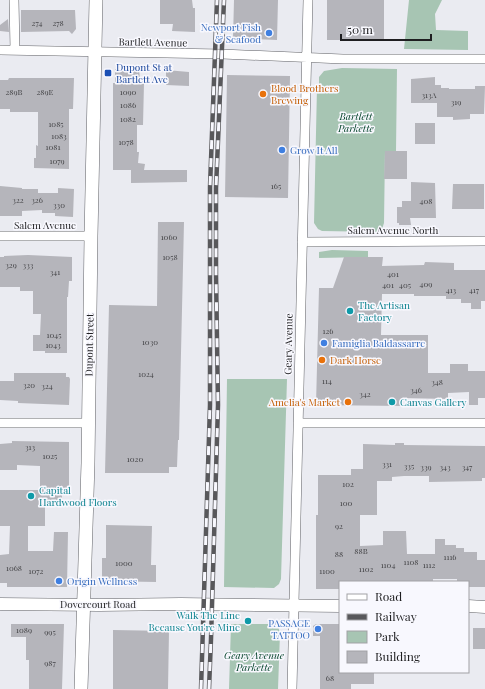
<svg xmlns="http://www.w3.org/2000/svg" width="485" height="689" viewBox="0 0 485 689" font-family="'Playfair Display',serif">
<rect width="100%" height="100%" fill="#eaebf1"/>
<!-- green -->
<path fill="#a7c5b3" d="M409 0H442L435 14 436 30 468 31V50L404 49Z
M342 68 397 69 396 151H385L384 223 381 232 322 231 318 229 314 223 317 87H319V77L324 71Z
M332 250 368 251V257L319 258V252Z
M227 379H287L281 579 279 584 274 588 224 587Z
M231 624H276L278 626 280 633 278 689H229Z"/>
<!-- building -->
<path fill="#b5b5bb" d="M160 0H192L193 8H195V32L172 31 173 24H160Z
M234 0H278L277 40 233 38Z
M327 0H384V40H327Z
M21 10H75L76 29 72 34 69 31 21 32Z
M8 19 9 32 0 31V25Z
M115 69H139L140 79H143V83H144L143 125H137V152H139L138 163 145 164 144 170H187V182L131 183V170H113V83H115Z
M166 70 189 72V86L166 85Z
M227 75 290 76 288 198 225 197Z
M435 77V85H441V88H449V89H475V86H485L484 114H470V119L453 120V117H437V103H411V79Z
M9 78H74L73 109H69V169L34 168V158H36V145L38 146V112H10V109H0V80H8Z
M415 123H435V144H415Z
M385 151H407V179H384Z
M411 182 435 183 436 218H410L411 225H399V223H397V207H402V201H411Z
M453 184H484V209H452Z
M0 186 22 188V189H38V193H58V188L74 189 73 217 55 216V213H42V210L22 211V216H0Z
M158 222H184L179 440H178L177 467H169V473H105L109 305 157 306Z
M28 255 72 257V281H69L68 297H67V353H45V351H33V335H40L41 314H33V291H20V287H0V257H4V256Z
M344 257H383L382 266 424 265 425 262 454 263V270H485V301H481V309H471V303H461V299H446V296H414V294H382L381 335H428V373H450V364H468V371H485V398H478V405H469V392L448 393V399L403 398V406L316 405 319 288H333Z
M14 373H66V377H69L70 379 69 405 18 403V401L0 400V381H14Z
M12 441 69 442V490H62V503H45V526H28V551H53L54 532H68L67 587H7V583H0V555L9 554 10 526H0V490H40V466L17 465V470H0V444L12 443Z
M395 443H404V445L485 446V478H482V481L429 482V476H404L392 477V481H377V515H360V546L383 545V531H406L407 554H435V539H445V545H456V548H464V552H477V560H485V587H468V582H457V579H433V582H340V589H316V515H318V475H351V469H363V444L395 445Z
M106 525 152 526 151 565H156V582L102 581V558H106Z
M11 624H64L62 689H29V660H26V637H11Z
M316 624H340V672H374V684H351V689H320V636H313V626Z
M473 628H485V649H473Z
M113 630 169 631 168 689H113Z"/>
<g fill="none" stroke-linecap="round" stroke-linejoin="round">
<!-- minor casing -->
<g stroke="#616267" stroke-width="10">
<path id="minor" d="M14 0 15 50
M0 50 222 54 343 59H485
M0 236H91
M302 242 485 241
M0 423H88
M298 423H485
M292 689 308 0"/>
</g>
<!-- tertiary casing -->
<g stroke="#616267" stroke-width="13">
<path id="tertiary" d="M0 604 99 605 181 604 340 606
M468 606 485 607"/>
</g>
<!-- secondary casing -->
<g stroke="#616267" stroke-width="14">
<path id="secondary" d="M81 689 88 463 91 236 96 0"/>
</g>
<!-- minor -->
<use href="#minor" stroke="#fff" stroke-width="9"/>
<!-- tertiary -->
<use href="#tertiary" stroke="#fff" stroke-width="12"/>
<!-- secondary -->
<use href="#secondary" stroke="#fff" stroke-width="13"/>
<!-- rail casing -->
<g stroke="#58585b" stroke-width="4.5">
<path id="rail" d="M201 689 210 405V187L217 0
M209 689 211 639 218 405 216 274V188L224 0"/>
</g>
<!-- rail -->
<use href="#rail" stroke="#f8f8fe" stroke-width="3" stroke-dasharray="9" stroke-linecap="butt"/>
</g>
<!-- markers -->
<g fill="#3f7fe0" stroke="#f8f8fe" stroke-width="1.5">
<circle cx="269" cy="33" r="4"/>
<circle cx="282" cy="150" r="4"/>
<circle cx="324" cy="343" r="4"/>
<circle cx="59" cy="581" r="4"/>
<circle cx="318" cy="629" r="4"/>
</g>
<rect fill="#1a4fb4" stroke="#f8f8fe" stroke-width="1.5" x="104" y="69" width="8" height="8" rx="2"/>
<g fill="#e8710a" stroke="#f8f8fe" stroke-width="1.5">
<circle cx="263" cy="94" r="4"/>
<circle cx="322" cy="360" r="4"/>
<circle cx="348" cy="402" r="4"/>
</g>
<g fill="#0f9aa8" stroke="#f8f8fe" stroke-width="1.5">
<circle cx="350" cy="311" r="4"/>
<circle cx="392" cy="402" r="4"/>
<circle cx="31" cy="496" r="4"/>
<circle cx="248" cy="621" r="4"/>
</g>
<g text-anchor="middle" stroke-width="3" stroke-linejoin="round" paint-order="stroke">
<!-- number labels -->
<g font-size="8" fill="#444447">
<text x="37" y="26">274</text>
<text x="58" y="26">278</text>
<text x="14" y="95">289B</text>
<text x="45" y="95">289E</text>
<text x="128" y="95">1090</text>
<text x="429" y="98">313A</text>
<text x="456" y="105">319</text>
<text x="128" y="108">1086</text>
<text x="128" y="122">1082</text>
<text x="56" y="127">1085</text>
<text x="59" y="139">1083</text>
<text x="126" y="145">1078</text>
<text x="53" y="150">1081</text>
<text x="57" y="164">1079</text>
<text x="276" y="189">165</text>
<text x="18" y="203">322</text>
<text x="37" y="203">326</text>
<text x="426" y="204">408</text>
<text x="59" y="208">330</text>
<text x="169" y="240">1060</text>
<text x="170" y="260">1058</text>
<text x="11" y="268">329</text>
<text x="28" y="268">333</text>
<text x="55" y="275">341</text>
<text x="393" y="277">401</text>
<text x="426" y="287">409</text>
<text x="388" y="288">401</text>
<text x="405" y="288">405</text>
<text x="451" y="293">413</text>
<text x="474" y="293">417</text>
<text x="328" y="334">126</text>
<text x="54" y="338">1045</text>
<text x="150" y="345">1030</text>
<text x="53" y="348">1043</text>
<text x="146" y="377">1024</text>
<text x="327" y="384">114</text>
<text x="437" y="385">348</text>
<text x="29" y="388">320</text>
<text x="47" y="389">324</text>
<text x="416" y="393">346</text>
<text x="365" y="397">342</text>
<text x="30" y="450">313</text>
<text x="50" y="459">1025</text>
<text x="135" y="462">1020</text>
<text x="387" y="467">331</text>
<text x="409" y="469">335</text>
<text x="426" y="470">339</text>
<text x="445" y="470">343</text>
<text x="467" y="470">347</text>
<text x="348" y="487">102</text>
<text x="346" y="506">100</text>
<text x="339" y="529">92</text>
<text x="361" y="554">88B</text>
<text x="339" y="557">88</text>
<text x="450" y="560">1116</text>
<text x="411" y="565">1108</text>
<text x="124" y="566">1000</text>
<text x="388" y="568">1104</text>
<text x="429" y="568">1112</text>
<text x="14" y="571">1068</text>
<text x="366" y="572">1102</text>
<text x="36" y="574">1072</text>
<text x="327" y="574">1100</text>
<text x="24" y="633">1089</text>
<text x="50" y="635">995</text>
<text x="50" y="666">987</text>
<text x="330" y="681">68</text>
</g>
<!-- shop labels -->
<g font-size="10" fill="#366cbe" stroke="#f8f8fe" text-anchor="start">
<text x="261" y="31" text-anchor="end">Newport Fish<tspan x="261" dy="12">&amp; Seafood</tspan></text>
<text x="290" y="154">Grow It All</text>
<text x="332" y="347">Famiglia Baldassarre</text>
<text x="67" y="585">Origin Wellness</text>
<text x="310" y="627" text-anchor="end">PASSAGE<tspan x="310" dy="12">TATTOO</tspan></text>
</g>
<!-- street labels -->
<g font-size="10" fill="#1e1e20" stroke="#f8f8fe">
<text transform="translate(153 42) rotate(1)" y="4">Bartlett Avenue</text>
<text x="45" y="229">Salem Avenue</text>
<text x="393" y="234">Salem Avenue North</text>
<text transform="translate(288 344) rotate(-89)" y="4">Geary Avenue</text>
<text transform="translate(89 345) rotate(-89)" y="4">Dupont Street</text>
<text x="98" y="608">Dovercourt Road</text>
</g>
<!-- transit labels -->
<g font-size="10" fill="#164399" stroke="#f8f8fe" text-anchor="start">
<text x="116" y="71">Dupont St at<tspan x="116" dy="12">Bartlett Ave</tspan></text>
</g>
<!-- food labels -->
<g font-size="10" fill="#c56008" stroke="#f8f8fe" text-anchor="start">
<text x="271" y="92">Blood Brothers<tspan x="271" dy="12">Brewing</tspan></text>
<text x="330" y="364">Dark Horse</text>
<text x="340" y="406" text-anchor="end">Amelia's Market</text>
</g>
<!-- park labels -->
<g font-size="10" font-style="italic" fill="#04442a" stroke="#f8f8fe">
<text x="356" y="120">Bartlett<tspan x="356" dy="12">Parkette</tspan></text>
<text x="254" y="659">Geary Avenue<tspan x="254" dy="12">Parkette</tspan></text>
</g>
<!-- culture labels -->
<g font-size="10" fill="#0d838f" stroke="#f8f8fe" text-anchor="start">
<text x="358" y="309">The Artisan<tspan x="358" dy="12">Factory</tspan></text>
<text x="400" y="406">Canvas Gallery</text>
<text x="39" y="494">Capital<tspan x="39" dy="12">Hardwood Floors</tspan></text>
<text x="240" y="619" text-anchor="end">Walk The Line<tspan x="240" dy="12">Because You're Mine</tspan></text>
</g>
</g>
<!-- legend -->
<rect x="339" y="581" width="130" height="92" fill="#f8f8fe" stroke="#a1a1a5"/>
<rect x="347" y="594" width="20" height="6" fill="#ffffff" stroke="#a1a1a5"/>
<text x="375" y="601" font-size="12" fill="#1e1e20">Road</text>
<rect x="347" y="614" width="20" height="6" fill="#58585b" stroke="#a1a1a5"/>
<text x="375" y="621" font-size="12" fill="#1e1e20">Railway</text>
<rect x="347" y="631" width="20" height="12" fill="#a7c5b3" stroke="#a1a1a5"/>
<text x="375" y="641" font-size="12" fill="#1e1e20">Park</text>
<rect x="347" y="651" width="20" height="12" fill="#b5b5bb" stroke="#a1a1a5"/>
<text x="375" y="661" font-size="12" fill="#1e1e20">Building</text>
<!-- scale -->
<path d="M341 34v6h90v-6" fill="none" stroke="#1e1e20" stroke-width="2"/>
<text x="347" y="34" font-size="12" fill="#1e1e20" stroke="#f8f8fe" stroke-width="3" paint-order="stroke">50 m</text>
</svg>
